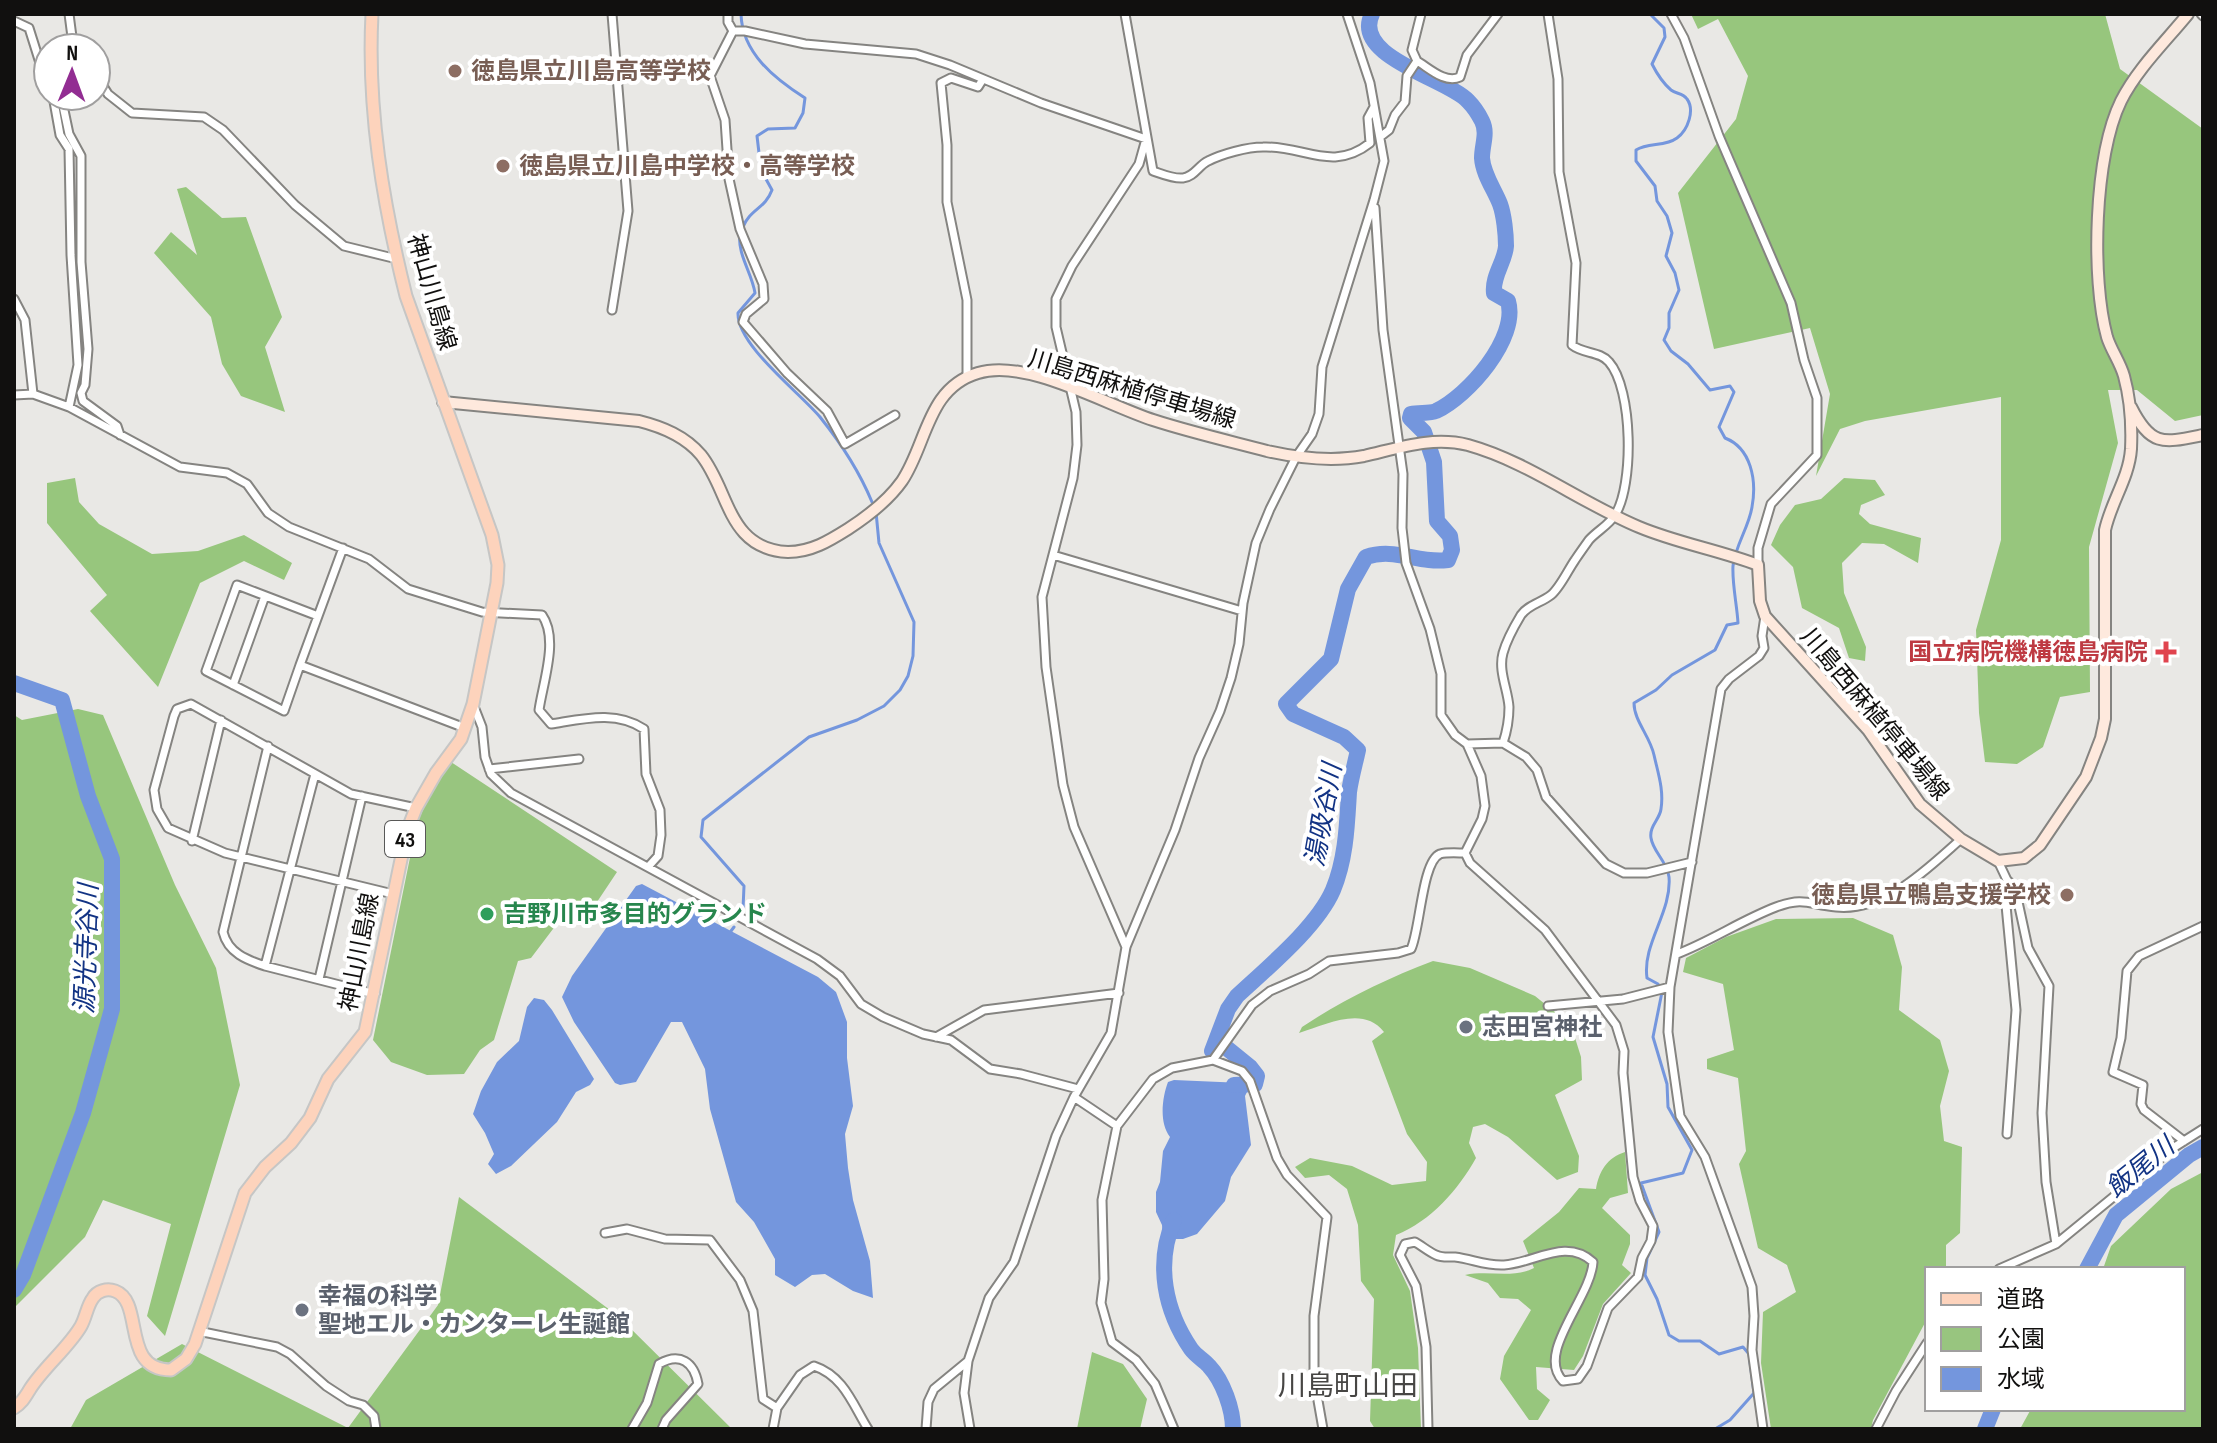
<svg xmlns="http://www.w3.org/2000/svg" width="2217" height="1443" viewBox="0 0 2217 1443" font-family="'Sofia Sans Condensed','Noto Sans JP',sans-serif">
<rect width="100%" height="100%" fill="#e9e8e5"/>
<!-- green -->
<path fill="#98c57f" d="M451 762 617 872 597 902 556 925 531 958 518 961 494 1040 480 1050 464 1074 427 1075 391 1062 373 1040 417 823 432 790Z"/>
<!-- forest -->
<path fill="#97c67d" d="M1691 14H2105L2120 69 2203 129V415L2175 421 2137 390H2108L2118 443 2089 547 2090 692 2060 697 2043 747 2017 764 1985 762 1979 713 1976 630 2001 540V397L1865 421 1840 429 1816 476 1830 394 1810 328 1714 349 1678 193 1736 119 1748 76 1718 19 1698 29Z
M186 187 222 218 246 217 282 317 265 347 285 412 241 396 222 364 211 317 154 253 171 232 197 255 177 189Z
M75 478 79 502 99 524 152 554 198 551 244 535 292 563 284 580 244 561 200 583 158 687 90 611 107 595 47 523V483Z
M1844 478 1875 480 1885 495 1861 505 1859 514 1870 524 1921 538 1918 563 1884 544 1862 543 1842 563 1844 593 1866 647 1865 661 1849 658 1839 628 1802 608 1793 567 1771 545 1780 525 1795 505 1821 499Z
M78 709 103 715 175 885 216 968 240 1085 165 1336 147 1316 171 1224 103 1200 85 1237 14 1308V715L22 720Z
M1853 918 1893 935 1902 967 1899 1010 1940 1040 1949 1071 1940 1106 1944 1141 1962 1147 1960 1233 1946 1245V1269H1927V1319L1873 1420 1871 1429H1771L1761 1363 1763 1312 1796 1292 1787 1265 1758 1248 1739 1164 1746 1151 1738 1078 1707 1069V1059L1734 1050 1723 984 1683 972 1686 958 1726 937 1776 919Z
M1433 961 1470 968 1535 996 1571 1025 1581 1057 1582 1080 1555 1095 1579 1156 1578 1172 1557 1180 1508 1137 1485 1124 1473 1127 1469 1143 1476 1158C1458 1190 1431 1221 1396 1235L1393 1255 1410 1291 1418 1348 1421 1429H1375L1370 1421 1374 1299 1361 1281 1358 1225 1347 1189 1329 1175 1305 1178 1295 1167 1310 1158 1352 1166 1392 1185 1426 1181 1427 1162 1407 1134 1372 1041 1384 1032C1363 1005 1326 1025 1299 1033L1302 1027C1344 999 1386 979 1433 961Z
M1625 1152 1628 1193 1610 1198 1602 1208 1630 1235V1244L1622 1265 1631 1273 1603 1304 1583 1356 1574 1370 1536 1367 1537 1389 1550 1400 1538 1420H1529L1500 1379 1504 1356 1531 1310 1518 1299 1500 1298 1488 1283 1465 1275C1489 1270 1512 1279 1534 1268L1523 1241 1559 1212 1579 1188 1596 1189C1599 1171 1607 1158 1625 1152Z
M2203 1172V1429H2020L2031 1409H2183V1269H2103L2111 1246 2171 1189Z
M459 1197 618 1316 732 1429H70L86 1400 182 1344 348 1428 438 1305Z
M1092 1352 1123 1364 1147 1399 1140 1429H1077Z"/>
<!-- water -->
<path fill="#7496dd" d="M642 884 818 977 836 992 847 1022V1058L853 1106 845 1134 848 1168 853 1200 870 1261 873 1298 853 1291 825 1274 812 1275 795 1287 775 1275V1259L754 1222 736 1202 710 1109 705 1069 682 1022H671L636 1082 620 1085 615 1083 574 1022 562 997 572 976 636 886Z
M534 998 544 1000 552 1010 594 1079 590 1085 576 1092 557 1122 511 1166 496 1174 488 1164 494 1154 485 1133 473 1114 481 1091 497 1062 519 1041 527 1007Z
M1174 1080 1243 1083 1247 1092 1245 1096 1251 1145 1231 1177 1225 1201 1197 1234 1183 1239H1163L1162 1225 1156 1212V1192L1160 1182 1163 1151 1170 1137C1159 1123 1162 1098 1168 1082Z"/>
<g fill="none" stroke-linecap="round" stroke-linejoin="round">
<!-- stream -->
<path stroke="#7496dd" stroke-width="3" d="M741 14C742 53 775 79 805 98L803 113 795 128 768 129 757 136 761 170 772 190C765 209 750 209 743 227
M1650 14 1664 28 1665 37 1652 64C1657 74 1663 83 1671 90 1676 94 1683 93 1687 99 1695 110 1688 130 1677 138 1665 147 1648 142 1636 150V161L1655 186 1657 201 1667 216 1672 233 1666 256 1675 273 1679 290 1669 313V328L1664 340 1671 351 1688 364 1710 390 1730 386 1734 392 1719 427 1725 438C1751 448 1757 480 1752 507 1749 527 1735 546 1733 566 1732 584 1737 605 1738 623L1727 625 1715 650 1672 675 1656 690 1634 703C1634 721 1650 736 1654 755 1658 773 1664 790 1661 809 1660 819 1649 826 1651 838 1653 852 1667 861 1669 877 1672 912 1642 944 1647 978L1658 984
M740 234C737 254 752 273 755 293L738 313C737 345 799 392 820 417 840 442 860 473 872 502
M743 909 744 886 701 837 703 820 809 737 857 720 884 706 900 690 908 676 913 656 914 622 879 543 876 512
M731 931 734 927
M1662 992 1653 1037 1667 1084 1668 1107 1692 1150 1683 1173 1641 1183 1659 1232 1647 1258 1645 1275 1657 1299 1669 1335 1679 1341H1700L1719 1354 1743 1347 1749 1354 1754 1393 1730 1420 1715 1429"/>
<!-- river -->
<path stroke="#7496dd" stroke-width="16" d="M14 683 62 700 88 796 112 859V1009L83 1113 23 1275 14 1290
M1218 1041 1250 1067 1257 1076 1255 1084 1234 1085
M1212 1051 1228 1009 1237 996C1267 968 1317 927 1333 890 1346 859 1347 825 1349 792 1351 778 1355 764 1358 750L1344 737 1293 714 1286 704 1331 659 1348 589 1366 557C1395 547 1418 564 1448 560L1452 550 1450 536 1437 521 1434 462 1424 432 1410 418 1411 414C1419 412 1429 414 1436 411 1468 396 1519 338 1508 301L1494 293C1492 276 1505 262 1506 246 1506 234 1504 215 1500 204 1494 189 1483 174 1482 158 1482 145 1488 133 1482 121 1479 115 1473 106 1468 101 1448 79 1351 57 1372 14
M1174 1220C1155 1264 1165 1311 1191 1349 1196 1356 1204 1360 1209 1366 1223 1381 1233 1409 1233 1429
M2087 1269 2116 1215 2189 1155 2203 1147
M1985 1429 1993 1409"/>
<!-- street casing -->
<g stroke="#858481" stroke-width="11">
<path id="street" d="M69 14 72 37 79 48
M612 14 628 211 612 310
M728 14V22L733 31
M1125 14 1153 171C1162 174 1173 179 1183 178 1194 177 1199 165 1208 161 1222 154 1247 147 1263 147 1303 145 1332 173 1370 143L1368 118 1374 107
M1671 14 1684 38 1719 136 1791 303 1804 360 1817 398V455L1771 504 1758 548V565
M2201 14 2203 16
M14 21 29 28 40 63 48 79
M733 31 710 76 725 120 729 179 740 229 763 284 764 299 746 314 743 322 787 373 827 411 845 444 895 415
M733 31H745L805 44 916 54 950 65 1041 103 1146 139
M1417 61C1429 68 1445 84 1460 77L1467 55 1498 14
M96 75 108 94 132 113 204 117 223 130 295 205 344 246 397 259
M53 96 60 135 69 149 71 255 78 365 69 407
M61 96 69 134 81 156V262L88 349 85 385 81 393 83 401 117 426 120 435
M1380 137 1389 130 1395 115 1405 102 1407 76 1417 61 1412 50 1421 14
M1375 208 1383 330 1403 474 1402 528 1406 563 1430 629 1441 674V715L1455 735 1467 744 1481 776 1485 806 1482 819 1465 853
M14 299 25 320 33 394
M967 377V300L947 202V145L941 83 951 78 978 87 983 79
M14 395 33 394 69 407 180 467 227 473 247 484 268 513 289 527 369 559 408 589 482 612 542 615C559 639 543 682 539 710L551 724C583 719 616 710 644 729L646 774 660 810 661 835 658 856 648 867
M343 548 300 665 465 728
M1053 555 1242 611
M300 665 284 711 206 671 237 585 318 616
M233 685 265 596
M473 704 482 727 485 757 491 774 511 793 817 959 840 976 861 1004 883 1017 923 1034 951 1040 990 1069 1021 1074 1078 1089
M1503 743 1526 757 1537 770 1546 797 1606 864 1624 873H1647L1692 862
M1467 744 1503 743C1507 731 1509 720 1509 707 1508 690 1498 671 1503 653 1506 642 1515 625 1521 615 1529 604 1541 603 1551 595 1560 588 1568 570 1575 560 1579 554 1584 547 1589 540 1597 531 1609 525 1615 515 1634 486 1633 389 1609 362 1600 351 1583 354 1572 345L1576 263 1559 172 1558 79 1548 14
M489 769 579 759
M315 774 265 966 375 994
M192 841 221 720
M1998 861 2007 880 2015 888 2028 948 2049 986 2042 1113 2046 1182 2056 1244
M2007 880 2005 895 2016 1010 2007 1134
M393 894 225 853 168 828 157 809 154 790 174 716 177 709 191 704 351 794 416 808
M1126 947 1074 827 1063 785 1046 667 1042 597 1073 478 1077 445 1076 412 1056 327V299L1072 266 1139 164 1146 139
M1677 954C1711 941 1742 920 1776 907 1805 896 1810 905 1836 907 1885 912 1927 869 1961 839
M265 966C247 960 228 953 223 932L268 746
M319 979 362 796
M1548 1006 1623 999 1670 987
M936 1037 984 1010 1119 993
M1213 1060 1242 1071 1250 1081 1277 1158 1287 1175 1327 1217 1314 1316V1378L1323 1429
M1074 1097 1117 1126
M2184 1141 2144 1110 2141 1104 2143 1085 2113 1072 2121 1038 2127 971 2139 956 2203 926
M605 1233 627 1229 665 1239 710 1240 740 1280 753 1311 763 1399 777 1408
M1999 1269 2056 1244 2173 1148 2203 1129
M198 1331 277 1347 290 1354 326 1386 349 1401 363 1405 374 1416 376 1429
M632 1429 647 1403 659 1364C680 1352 694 1362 698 1384L666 1420 662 1429
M773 1429 777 1408 800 1375 814 1366C844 1376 853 1405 868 1429
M926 1429 928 1402 934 1389 968 1361
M970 1429 964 1393 968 1361 989 1298 1014 1262 1056 1136 1074 1097 1111 1033 1126 947 1175 830 1199 758 1220 711 1231 678 1239 644 1243 603 1256 543 1270 509 1296 457 1312 434 1319 414 1322 367 1374 200 1384 161 1370 83 1347 14
M1174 1429 1155 1384 1136 1360 1112 1342 1101 1303 1104 1279 1102 1200 1117 1126 1153 1079 1172 1068 1213 1060 1252 1005 1270 991 1309 974 1329 961 1398 953 1411 949C1420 931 1422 861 1440 854 1447 852 1458 853 1465 853
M1428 1429 1426 1347 1416 1286 1400 1255 1405 1244 1415 1242C1422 1246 1429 1252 1436 1255 1442 1258 1448 1257 1455 1257 1472 1259 1486 1266 1504 1265 1535 1263 1566 1237 1593 1262 1591 1298 1535 1353 1563 1381L1578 1379 1587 1366 1608 1308 1638 1277 1642 1258 1651 1241 1653 1226 1640 1201 1633 1177 1623 1073 1624 1051 1616 1025 1545 930 1470 863 1465 853
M1763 1429 1752 1350 1754 1316 1752 1287 1705 1157 1680 1116 1668 1032 1670 987 1721 689 1729 679 1759 656 1764 648 1762 636 1765 616
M1876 1429 1896 1391 1927 1343"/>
</g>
<!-- secondary casing -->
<g stroke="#858481" stroke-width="14">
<path id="secondary" d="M443 402 639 421C663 427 685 436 701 455 730 491 727 549 788 552 811 552 829 541 848 529 868 516 888 501 902 481 927 444 927 388 978 373 1027 358 1106 405 1153 420 1190 432 1229 441 1267 451 1298 458 1332 462 1364 456 1399 448 1432 436 1468 445 1529 462 1581 503 1639 527 1677 543 1719 550 1758 565L1760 601 1765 616 1868 730 1920 804 1961 839 1998 861 2024 858 2040 845 2086 777 2101 738 2105 719V530C2111 502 2129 478 2131 449 2132 427 2130 398 2124 376 2120 362 2111 350 2107 337 2091 279 2094 156 2121 101 2137 69 2166 41 2188 14
M2131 407C2151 447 2163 443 2203 435"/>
</g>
<!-- primary casing -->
<g stroke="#c6c6c5" stroke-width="15">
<path id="primary" d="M14 1408C22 1403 25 1397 30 1389 44 1367 69 1347 81 1326 86 1317 87 1306 93 1298 97 1291 107 1288 115 1291 145 1302 120 1370 171 1370L186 1359 195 1344 245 1193 265 1167 291 1143 310 1118 328 1079 365 1032 407 831 416 808 436 773 461 739 473 704 497 583 498 565 492 535 406 296C383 204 367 110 372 14"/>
</g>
<!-- street -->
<use href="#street" stroke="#fff" stroke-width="7"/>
<!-- secondary -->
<use href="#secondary" stroke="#fee9dd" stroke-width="10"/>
<!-- primary -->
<use href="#primary" stroke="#fdd3bc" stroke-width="11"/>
</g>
<!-- markers -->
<g fill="#8d6e63" stroke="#fff" stroke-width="3">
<circle cx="455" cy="71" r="8"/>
<circle cx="503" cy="166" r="8"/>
<circle cx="2067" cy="895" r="8"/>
</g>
<path fill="#e0444e" stroke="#fff" stroke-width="3" d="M2162 640h8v8h8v8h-8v8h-8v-8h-8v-8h8z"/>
<circle fill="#2e9e5b" stroke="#fff" stroke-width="3" cx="487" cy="914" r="8"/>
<g fill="#6b7280" stroke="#fff" stroke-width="3">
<circle cx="1466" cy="1027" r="8"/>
<circle cx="302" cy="1310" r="8"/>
</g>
<g text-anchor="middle" stroke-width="8" stroke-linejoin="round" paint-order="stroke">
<!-- shield labels -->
<rect fill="#fff" stroke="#585857" stroke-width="2" x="385" y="821" width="40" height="36" rx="6"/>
<g font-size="22" font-weight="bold" fill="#11100f">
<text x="405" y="847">43</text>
</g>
<!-- education labels -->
<g font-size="24" font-weight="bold" fill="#785e54" stroke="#fff" text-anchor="start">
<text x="471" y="79">徳島県立川島高等学校</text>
<text x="519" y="174">徳島県立川島中学校・高等学校</text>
<text x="2051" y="903" text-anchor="end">徳島県立鴨島支援学校</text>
</g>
<!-- street labels -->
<g font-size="24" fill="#11100f" stroke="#fff">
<text transform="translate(432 292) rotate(74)" y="8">神山川島線</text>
<text transform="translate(1132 389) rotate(17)" y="8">川島西麻植停車場線</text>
<text transform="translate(1875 714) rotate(50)" y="8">川島西麻植停車場線</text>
<text transform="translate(359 952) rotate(-79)" y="8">神山川島線</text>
</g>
<!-- health labels -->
<g font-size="24" font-weight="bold" fill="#be3a42" stroke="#fff" text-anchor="end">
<text x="2148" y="660">国立病院機構徳島病院</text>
</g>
<!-- leisure labels -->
<g font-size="24" font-weight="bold" fill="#27864d" stroke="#fff" text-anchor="start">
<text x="503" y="922">吉野川市多目的グランド</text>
</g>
<!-- worship labels -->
<g font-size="24" font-weight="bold" fill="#5b616d" stroke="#fff" text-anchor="start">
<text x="1482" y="1035">志田宮神社</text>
<text x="318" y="1304">幸福の科学<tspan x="318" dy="28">聖地エル・カンターレ生誕館</tspan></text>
</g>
<!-- water labels -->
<g font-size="26" font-style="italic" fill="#123384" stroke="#fff">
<text transform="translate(1323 815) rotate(-80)" y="9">湯吸谷川</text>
<text transform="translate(86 949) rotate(-88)" y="9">源光寺谷川</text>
<text transform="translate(2140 1167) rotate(-39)" y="9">飯尾川</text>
</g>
<!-- quarter labels -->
<g font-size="28" fill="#474644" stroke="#fff">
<text x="1348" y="1395">川島町山田</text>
</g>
</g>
<!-- border -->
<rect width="2217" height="1443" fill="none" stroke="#11100f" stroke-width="32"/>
<!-- legend -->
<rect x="1925" y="1267" width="260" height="144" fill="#ffffff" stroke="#a09f9f" stroke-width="2"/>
<rect x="1941" y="1293" width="40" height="12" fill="#fdd3bc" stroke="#a09f9f" stroke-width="2"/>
<text x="1997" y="1307" font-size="24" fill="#11100f">道路</text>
<rect x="1941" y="1327" width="40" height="24" fill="#98c57f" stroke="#a09f9f" stroke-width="2"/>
<text x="1997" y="1347" font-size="24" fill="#11100f">公園</text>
<rect x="1941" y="1367" width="40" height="24" fill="#7496dd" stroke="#a09f9f" stroke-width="2"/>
<text x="1997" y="1387" font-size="24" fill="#11100f">水域</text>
<!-- north arrow -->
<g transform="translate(72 72) rotate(1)"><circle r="38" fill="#ffffff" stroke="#a09f9f" stroke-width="2"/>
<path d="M0-6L14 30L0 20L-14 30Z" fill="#922d92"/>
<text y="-12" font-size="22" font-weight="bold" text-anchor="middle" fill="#11100f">N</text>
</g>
</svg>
